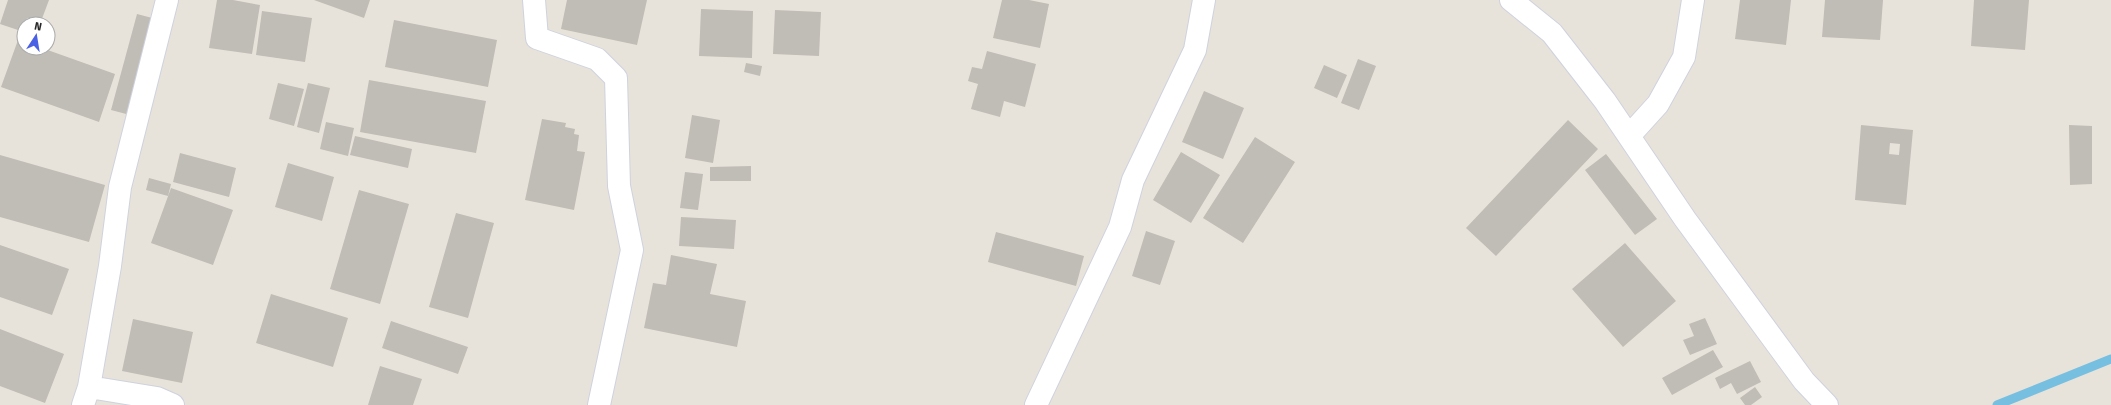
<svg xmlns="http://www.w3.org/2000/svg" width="2111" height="405" viewBox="0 0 2111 405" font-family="'Fira Sans',sans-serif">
<rect width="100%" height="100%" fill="#e8e3da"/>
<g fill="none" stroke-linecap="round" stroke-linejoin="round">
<!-- stream -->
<path stroke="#77bfe0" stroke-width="9" d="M1997 405 2111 359"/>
</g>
<!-- building -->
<path fill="#c0bcb6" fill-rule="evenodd" d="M8 0H49L40 24H24V32L0 24Z
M217 0H233L260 5 252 54 209 48Z
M314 0H370L364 18Z
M567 0H647L637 45 561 29Z
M1002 0H1029L1049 4 1040 48 993 38Z
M1740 0H1791L1786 45 1735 39Z
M1825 0H1883L1880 40 1822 37Z
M1974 0H2029L2025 50 1971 46Z
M701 9 753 11 752 58 699 56Z
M775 10 821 12 819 56 773 54Z
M262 11 312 18 305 62 256 55Z
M137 14 156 19 130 115 111 110Z
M394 20 497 40 488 87 385 67Z
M18 40 24 42V48H42L115 74 99 122 1 87Z
M987 51 1036 64 1025 107 1004 101 1000 117 971 109 978 84 968 81 972 67 982 69Z
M1358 59 1376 66 1359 110 1341 103Z
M746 63 762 66 760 76 744 72Z
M1324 65 1347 75 1337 98 1314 88Z
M369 80 486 101 476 153 360 132Z
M278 83 304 89 294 126 269 119Z
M308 83 330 88 319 133 297 127Z
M1204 91 1244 108 1223 159 1182 142Z
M692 115 720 120 713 163 685 158Z
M542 119 566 123 565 127 575 129 574 134 579 135 577 151 585 152 574 210 525 200Z
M1568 120 1598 149 1496 256 1466 228Z
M326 122 354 128 348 156 320 149Z
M1861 125 1913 130 1906 205 1855 200ZM1890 143 1900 144 1899 155 1889 154Z
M2069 125 2092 126V184L2070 185Z
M355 136 412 149 408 168 350 155Z
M1255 137 1295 162 1243 243 1203 218Z
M1181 152 1220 175 1191 223 1153 200Z
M180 153 236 168 229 197 173 182Z
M1606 154 1657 219 1635 235 1585 170Z
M0 155 105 185 89 242 0 217Z
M288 163 334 177 322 221 275 207Z
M751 166V181H710V167Z
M685 172 703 174 698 210 680 208Z
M149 178 171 184 168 196 146 190Z
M171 188 233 210 213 265 151 243Z
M359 190 409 204 380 304 330 289Z
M456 213 494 223 468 318 429 307Z
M681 217 736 220 734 249 679 246Z
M1146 231 1175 241 1160 285 1132 276Z
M996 232 1084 256 1076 286 988 262Z
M1625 243 1676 301 1623 347 1572 289Z
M0 245 69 269 52 315 0 297Z
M671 255 717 264 710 294 746 301 737 347 644 328 653 283 666 285Z
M271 294 348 318 333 367 256 343Z
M1705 318 1717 344 1690 355 1683 340 1694 336 1689 324Z
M133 319 193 332 182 383 122 371Z
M391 321 468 347 458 374 382 348Z
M0 329 64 354 45 403 0 386Z
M1713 350 1723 367 1672 395 1662 378Z
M1750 361 1761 382 1737 394 1731 383 1720 389 1715 378Z
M380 366 422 379 413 405H368Z
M1755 387 1762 397 1751 405H1745L1740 398Z"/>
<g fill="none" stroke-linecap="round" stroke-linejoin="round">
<!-- street casing -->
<g stroke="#cfd2de" stroke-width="24">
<path id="street" d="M534 0 537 38 597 59 616 78 619 186 632 250 599 405
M1511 0 1552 33 1605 101 1685 219 1804 381 1827 405
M1629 136 1658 104 1684 57 1693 0
M89 387 157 398 173 405
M83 405 89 387 110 266 120 187 167 0
M1036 405 1120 227 1133 180 1195 50 1204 0"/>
</g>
<!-- street -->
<use href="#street" stroke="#fff" stroke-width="22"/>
</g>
<!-- north arrow -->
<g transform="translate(36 36) rotate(12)"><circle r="19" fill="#ffffff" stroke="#a9a9a9"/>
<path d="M0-3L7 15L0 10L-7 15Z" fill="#4a60e5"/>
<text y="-6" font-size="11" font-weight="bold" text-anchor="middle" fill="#272727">N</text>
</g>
</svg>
